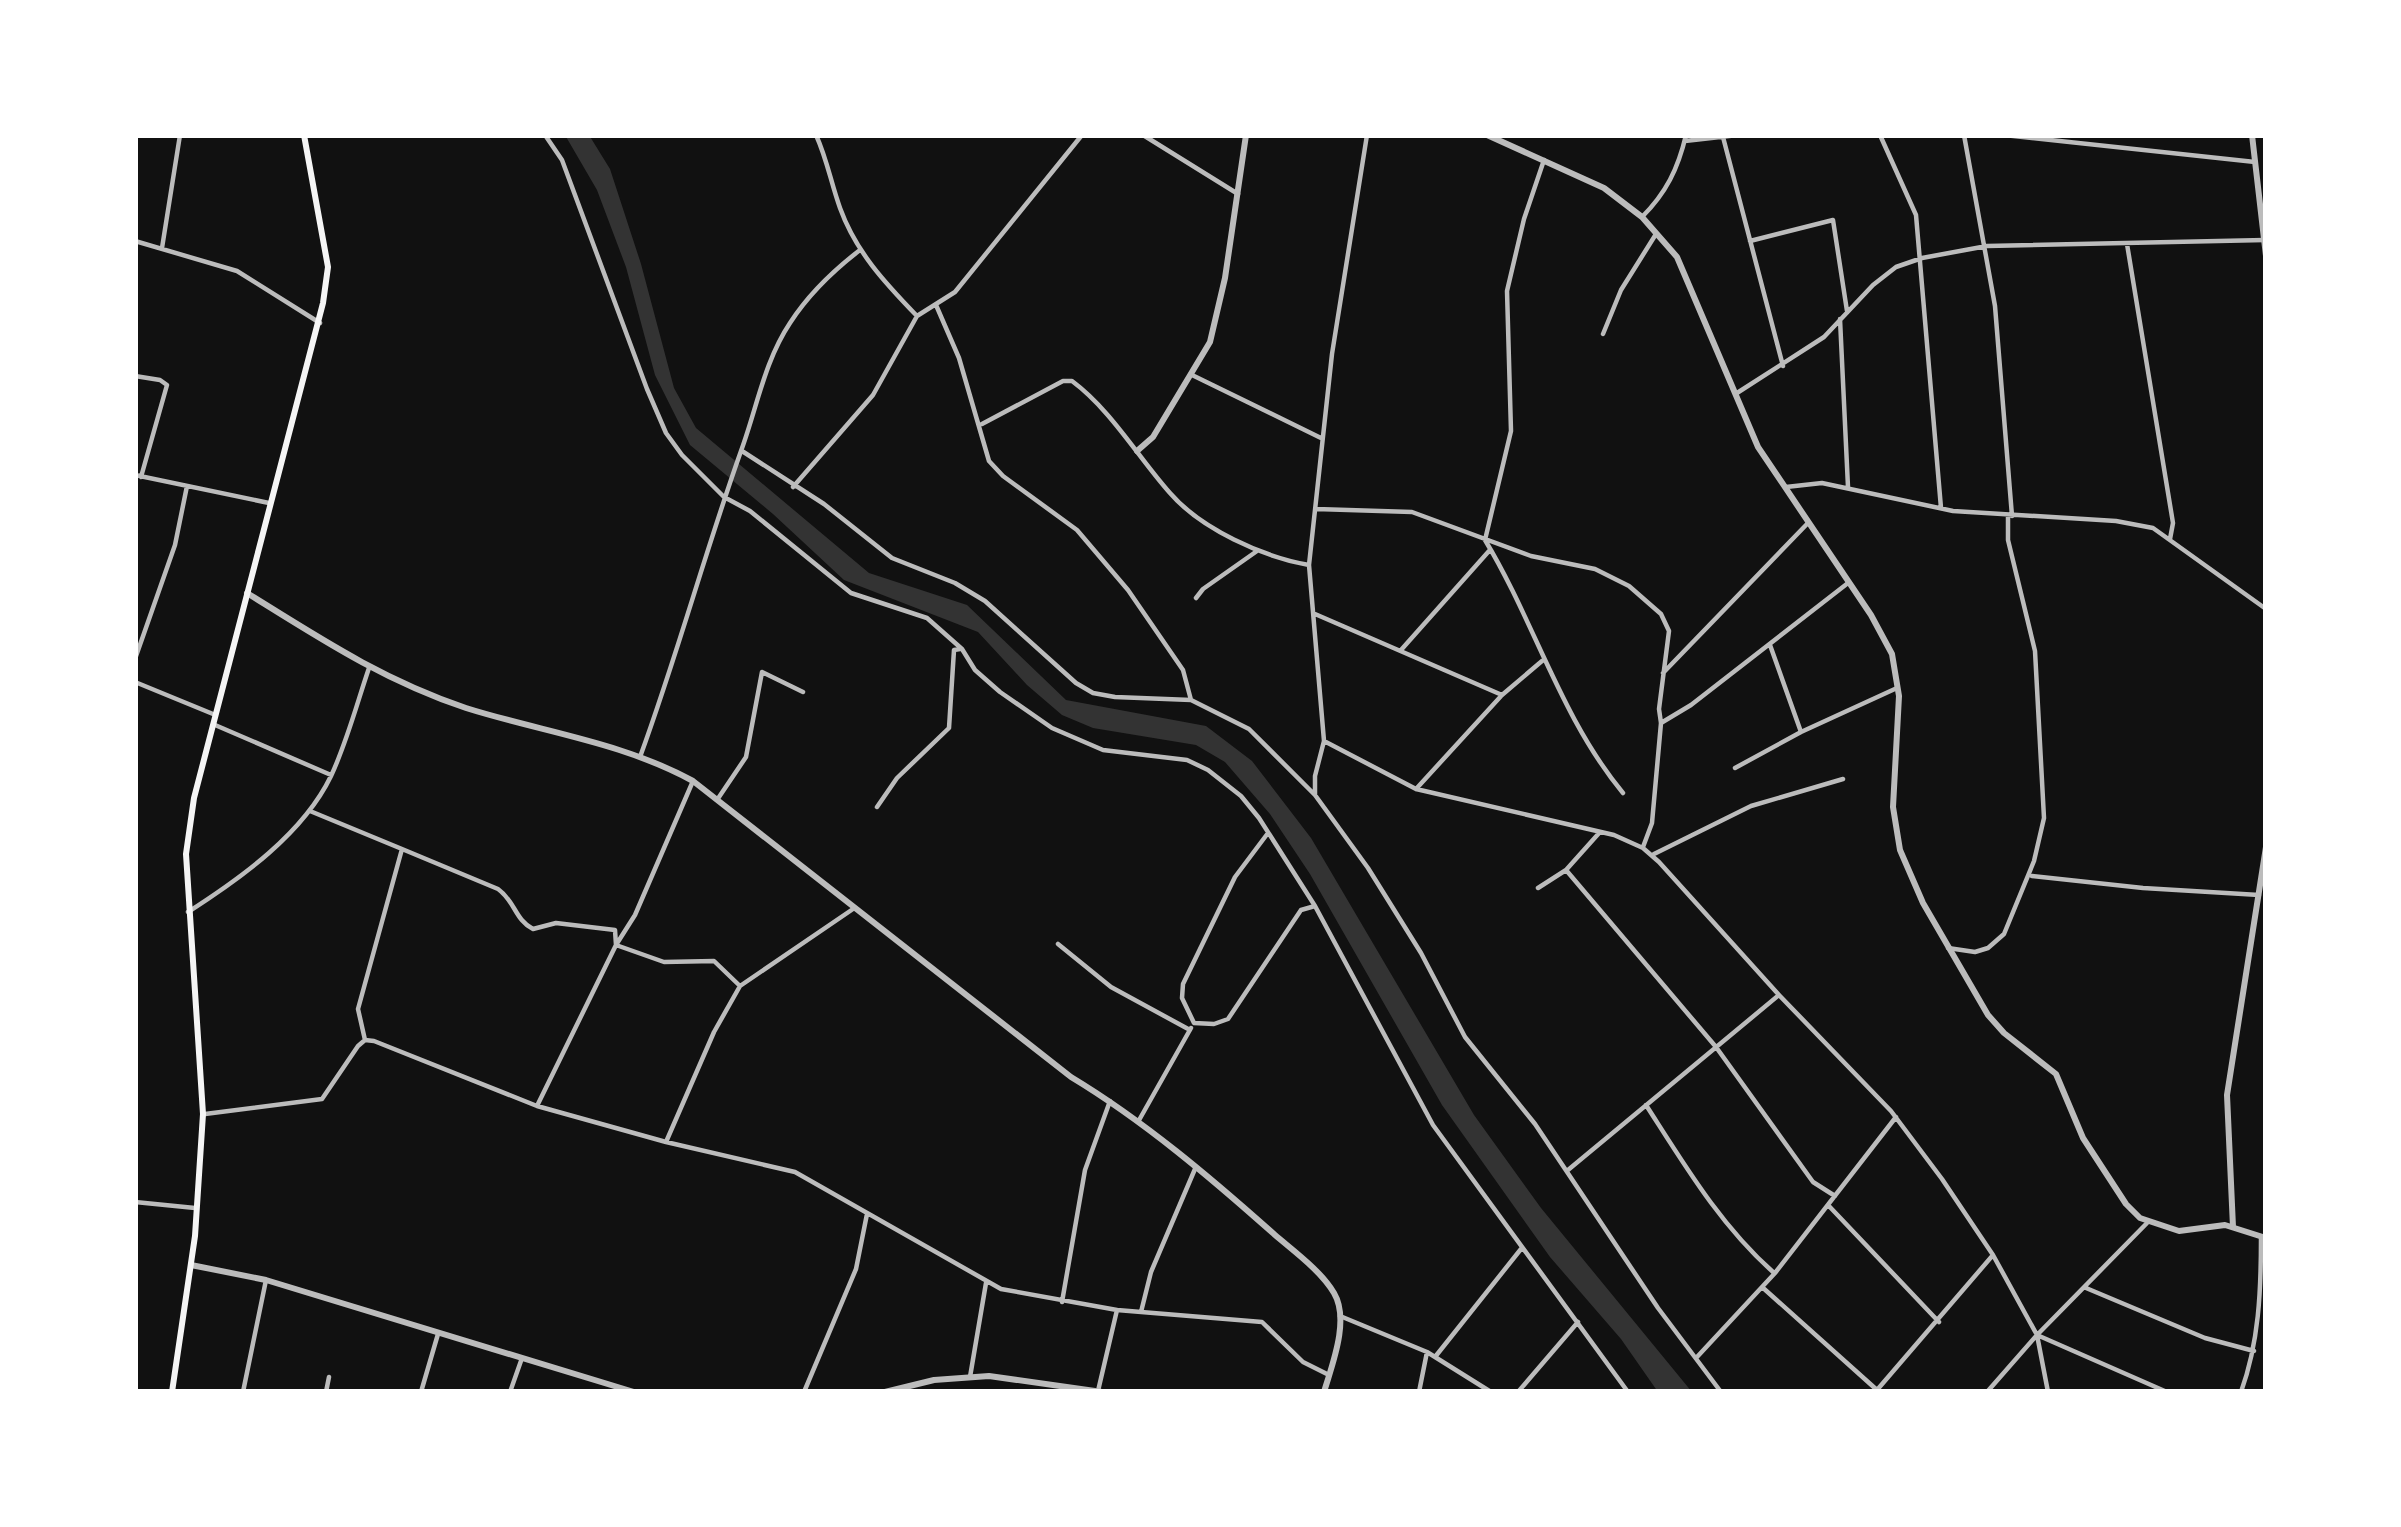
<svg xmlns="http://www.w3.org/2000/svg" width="2401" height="1527" viewBox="0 0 2401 1527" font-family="'Alegreya Sans',sans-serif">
<rect width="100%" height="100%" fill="#111"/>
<!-- water -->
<path fill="#333" d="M565 135H589L610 169 641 264 674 388 696 428 869 573 967 605 1066 700 1206 726 1252 761 1311 838 1474 1115 1541 1208 1692 1392H1658L1621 1339 1550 1257 1442 1105 1310 874 1270 814 1225 762 1196 745 1093 728 1062 715 1027 685 978 632 844 580 773 514 690 445 655 375 626 267 597 190Z"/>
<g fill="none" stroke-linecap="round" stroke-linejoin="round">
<!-- minor -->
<path stroke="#bcbcbc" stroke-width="4.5" d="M545 135 562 160 647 389 666 433 682 455 724 497 750 511 851 593 927 618 962 649 975 670 1000 692 1052 728 1103 750 1187 760 1208 770 1241 796 1259 818 1315 906 1433 1125 1628 1392
M816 135C827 159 831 183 840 208 856 252 885 283 917 316
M1143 135 1238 194
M1880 135 1916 215 1941 508
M1964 135 1995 306 2012 516
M2004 135 2255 162
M1723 137 1783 366
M1685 141 1738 135
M1544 160 1524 219 1507 291 1511 431 1485 540C1535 623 1561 718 1623 793
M1642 217C1666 193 1678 169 1686 135
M135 241 237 271 320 323
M1750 241 1833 220 1847 311
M2127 244 2173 523 2170 539
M162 248 180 135
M936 305 959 358 989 461 1003 476 1077 530 1128 590 1183 670 1191 700
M1840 319 1848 487
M1603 334 1621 290 1656 234
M1192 375 1321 438
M135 376 160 380 167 385 141 477
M1737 393 1824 337 1873 285 1896 267 1922 258 1987 246 2265 240
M982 424 1063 381H1072C1111 410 1138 457 1170 493 1201 529 1263 557 1309 565
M742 451 824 504 892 558 955 583 985 601 1076 683 1093 693 1115 697 1191 700 1249 729 1315 795 1368 868 1421 953 1465 1037 1535 1124 1658 1308 1721 1392
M135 475 269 503
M793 487 873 395 917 316 955 292 1082 135
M1786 487 1822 483 1953 511 2116 521 2153 528 2266 609
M1316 509 1412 512 1531 556 1595 569 1629 586 1661 614 1669 631 1659 709 1661 723 1652 823 1643 847
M1196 598 1203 589 1257 551
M1315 614 1502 695
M1770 645 1801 732 1897 688
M1401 650 1489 551
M135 659 175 545 187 486
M1663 673 1807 524
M135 682 213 714
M1661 723 1691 705 1848 583
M215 725 331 775
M1324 741 1416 789 1614 835 1643 848 1659 862 1779 995 1891 1111 1942 1179 1993 1255 2037 1335 2048 1392
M640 757C677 656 705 552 741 451 757 408 764 362 790 323 808 295 834 270 860 250
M1735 768 1801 732
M1416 789 1502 695 1542 661
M1315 795V776L1324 741 1309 565 1332 354 1367 135
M717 800 746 757 762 672 803 692
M877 807 897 778 949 728 954 650 960 649
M310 811 402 849 358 1009 365 1040
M402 849 498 889C515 901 515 920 533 929L556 923 615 930 616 945 664 962 714 961 740 986
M1654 854 1751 806 1843 779
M1566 870 1716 1047 1813 1182 1835 1196
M2032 876 2143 888 2259 895
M1538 888 1566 870 1600 832
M188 912C241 878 303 834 331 776 347 742 357 703 369 668
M1058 944 1111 987 1190 1030
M1948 948 1975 952 1988 948 2004 934 2034 861 2044 818 2035 651 2008 540V516
M1194 1023 1182 998 1183 984 1235 877 1268 833
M1194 1023 1214 1024 1228 1019 1301 910 1315 906
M1646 1105C1684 1164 1720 1225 1773 1272
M537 1106 616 945 635 915 693 781
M205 1114 322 1099 358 1046 365 1040 374 1041 537 1106 666 1142 795 1172 1001 1289 1117 1310 1262 1322 1303 1362 1329 1375
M1138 1122 1191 1028
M666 1142 714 1032 740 986 853 909
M1568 1170 1779 995
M135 1202 195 1208
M1828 1205 1939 1322
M1762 1287 1877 1390 1993 1255
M2086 1288 2205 1338 2254 1351
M1062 1302 1085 1170 1110 1101
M1141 1312 1151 1272 1195 1169
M1340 1316 1427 1352 1491 1392
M2037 1335 2147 1223
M1435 1357 1521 1249
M1697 1357 1775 1273 1896 1117
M970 1377 986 1283
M1098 1391 1117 1310
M243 1392 266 1280
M326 1392 329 1377
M421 1392 438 1334
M510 1392 522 1358
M804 1392 856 1269 867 1214
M1419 1392 1427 1352
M1518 1392 1578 1322
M1987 1392 2037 1335 2167 1392
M2241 1392C2259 1342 2261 1291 2261 1238"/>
<!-- tertiary -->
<path stroke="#bcbcbc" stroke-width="6" d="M1487 135 1604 188 1642 217 1677 257 1758 447 1871 615 1892 654 1899 696 1893 807 1900 850 1923 903 1988 1015 2004 1033 2056 1074 2083 1138 2126 1204 2140 1218 2179 1231 2225 1225 2266 1238
M2252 135 2266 256
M1137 451 1153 437 1210 342 1225 278 1246 135
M247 593C321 639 383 680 466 708 542 732 622 742 693 781L1071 1077C1144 1121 1211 1178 1275 1235 1295 1252 1321 1271 1334 1293 1350 1320 1332 1365 1324 1392
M2233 1227 2227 1095 2266 847
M191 1265 266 1280 634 1392
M885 1392 934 1380 989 1376 1102 1392"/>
<!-- secondary -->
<path stroke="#f5f5f5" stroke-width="6" d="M172 1392 195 1236 203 1114 186 854 194 798 323 303 328 267 304 135"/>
</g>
<!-- border -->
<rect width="2401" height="1527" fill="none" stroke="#ffffff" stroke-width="276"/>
</svg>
